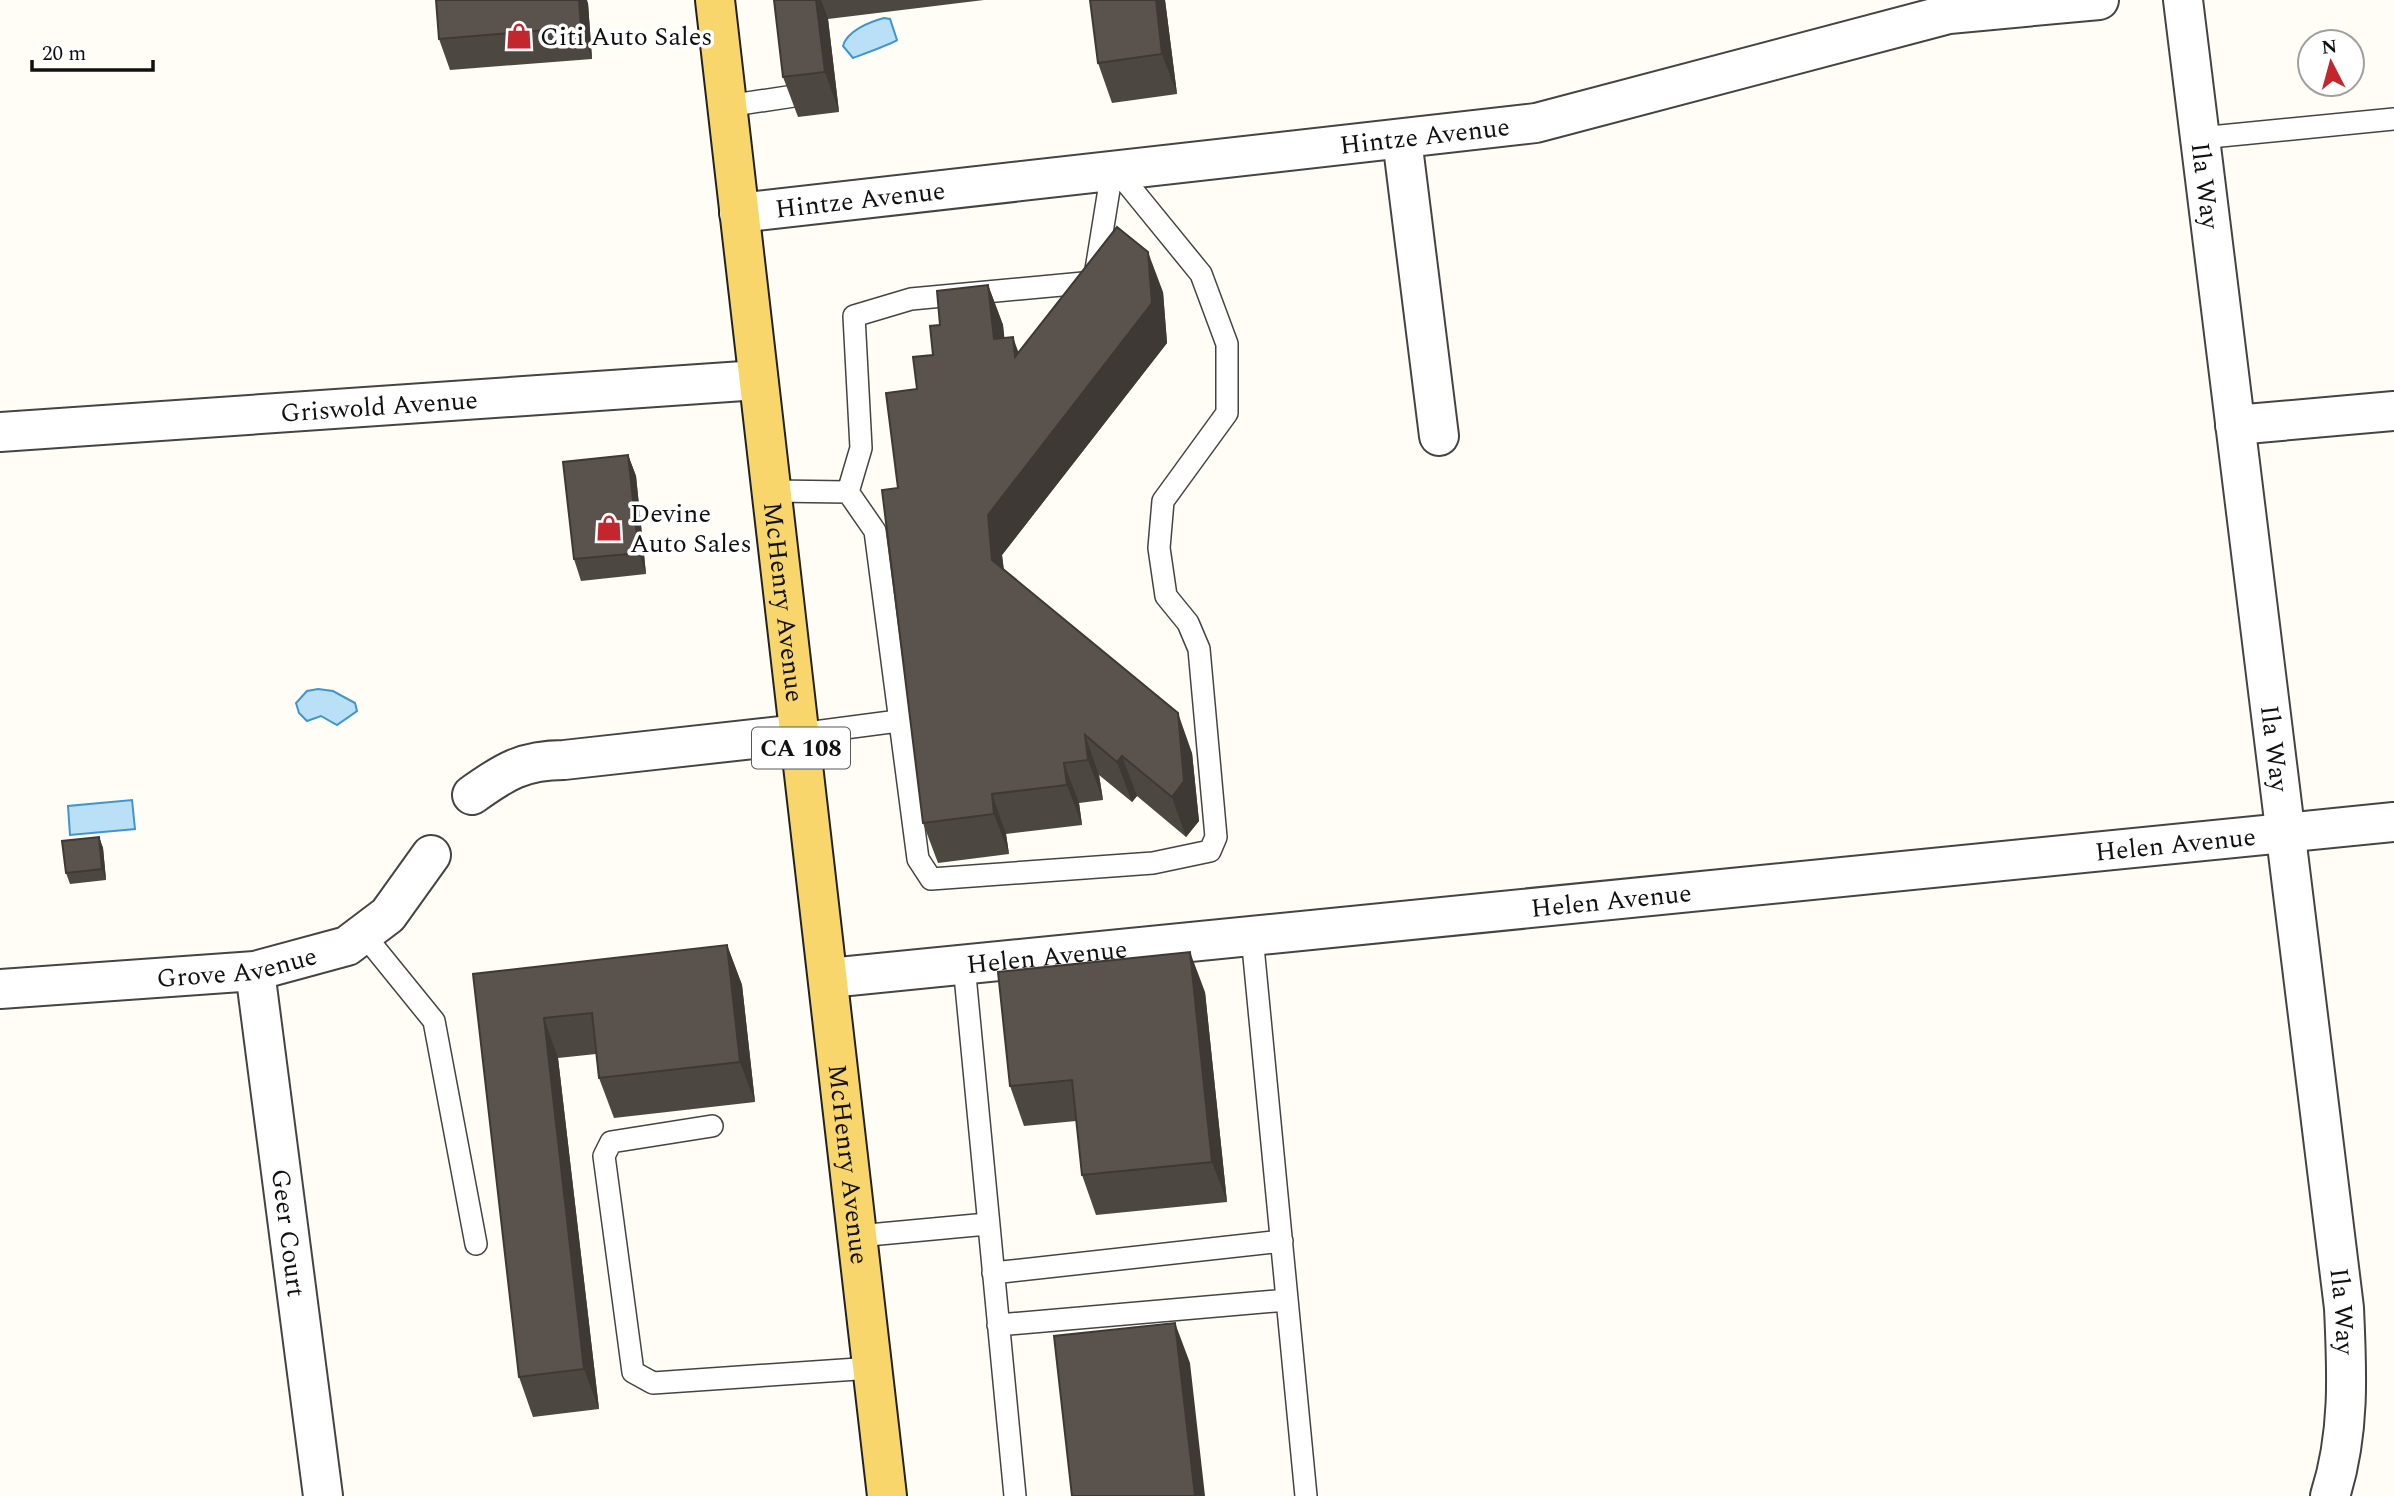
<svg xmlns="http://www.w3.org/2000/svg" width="2394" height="1496" viewBox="0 0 2394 1496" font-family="Spectral,serif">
<rect width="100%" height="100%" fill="#fffdf5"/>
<!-- water -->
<path fill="#b9e0f7" stroke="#3f96cf" stroke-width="2" d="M884 18 890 19 897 40C894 43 861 55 853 58L843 46C847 31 869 22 884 18Z
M318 689 333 691 355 703 357 711 337 725 321 716 307 721 299 713 296 703 307 691Z
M132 800 135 829 70 835 68 806Z"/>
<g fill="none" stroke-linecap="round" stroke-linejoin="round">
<!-- service casing -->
<g stroke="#444" stroke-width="24">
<path id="service" d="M727 106 794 96
M2200 138 2394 119
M772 491 848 492 875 531 918 859 931 879 1153 863 1210 851 1216 837 1199 649 1188 623 1166 596 1159 548 1163 501 1227 413V344L1201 274 1117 171
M848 492 861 448 854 316 911 299 1094 282 1112 171
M799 734 898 721
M365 936 434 1021 476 1244
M1252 936 1306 1496
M964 965 1015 1496
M712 1126 611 1142 604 1156 633 1372 653 1383 872 1368
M858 1236 987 1224
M993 1273 1282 1241
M998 1325 1287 1300"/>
</g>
<!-- minor casing -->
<g stroke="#444" stroke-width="42">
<g id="minor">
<path id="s1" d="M2183 0 2344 1308C2347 1372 2350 1434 2330 1496"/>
<path d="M1402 139 1439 436"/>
<path id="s2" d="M739 213 1536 123 1949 14 2099 0"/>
<path d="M2235 425 2394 411"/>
<path id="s3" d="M0 432 758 380"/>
<path d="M472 795C504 772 523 760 564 760L799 734"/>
<path id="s4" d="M255 971 323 1496"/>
<path id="s5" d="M829 978 2394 822"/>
<path id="s6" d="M0 989 255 971 347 946 388 915 431 855"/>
</g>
</g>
<!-- primary casing -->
<g stroke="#222" stroke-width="42">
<g id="primary">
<path id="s7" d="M715 0 887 1496"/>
</g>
</g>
<!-- service -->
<use href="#service" stroke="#fff" stroke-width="21"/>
<!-- minor -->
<use href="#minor" stroke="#fff" stroke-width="38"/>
<!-- primary -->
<use href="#primary" stroke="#f9d66b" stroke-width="38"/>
</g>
<!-- wall -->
<path fill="#4d4742" d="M774 0H984L828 19 839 112 798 117 783 77Z
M1165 0 1177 94 1112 103 1098 63Z
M588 3 592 59 450 70 439 39Z
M988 285 1003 325 1004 338 1019 352 1163 292 1167 343 1002 555 1004 570 1192 753 1199 821 1186 837 1137 796 1132 802 1099 775 1103 800 1079 803 1082 825 1006 834 1009 854 938 863 923 823 898 488 917 389 933 355 940 325Z
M628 455 636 476 646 574 581 581 574 559Z
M99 837 103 848 106 880 70 884 66 873Z
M727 945 742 985 755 1102 614 1118 599 1078 596 1054 558 1058 599 1409 533 1417 519 1377 473 974Z
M1205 992 1227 1202 1096 1215 1082 1175 1076 1121 1024 1126 1010 1086Z"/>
<!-- shaded-wall -->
<path fill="#3f3936" d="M579 0H587L588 3 592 59 581 27Z
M816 0H821L828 19 839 112 825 72Z
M1156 0H1165L1177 94 1162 54Z
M1148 252 1163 292 1167 343 1002 555 1007 600 992 560 988 515Z
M988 285 1003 325 1009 379 994 339Z
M1013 337 1027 377 1015 357Z
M628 455 636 476 646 574 639 553Z
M1178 713 1192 753 1199 821 1186 837 1172 797Z
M1085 735 1099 775 1103 800 1088 760Z
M1122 756 1137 796 1132 802 1117 762Z
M1064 763 1079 803 1082 825 1067 785Z
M992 794 1006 834 1009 854 994 814Z
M99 837 103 848 106 880 102 869Z
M727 945 742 985 755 1102 740 1062Z
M1190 952 1205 992 1227 1202 1212 1162Z
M544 1018 558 1058 599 1409 584 1369Z
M1175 1323 1190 1363 1205 1496H1195Z"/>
<!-- building -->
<path fill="#5a524d" stroke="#3f3936" stroke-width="2" d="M436 0H579L581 27 439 39Z
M774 0H816L825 72 783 77Z
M1090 0H1156L1162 54 1098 63Z
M1117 227 1148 252 1152 303 988 515 992 560 1178 713 1184 781 1172 797 1122 756 1117 762 1085 735 1088 760 1064 763 1067 785 992 794 994 814 923 823 882 490 898 488 886 393 917 389 913 357 933 355 930 326 940 325 937 291 988 285 994 339 1013 337 1015 357Z
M628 455 639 553 574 559 563 462Z
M99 837 102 869 66 873 62 841Z
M727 945 740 1062 599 1078 592 1013 544 1018 584 1369 519 1377 473 974Z
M1190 952 1212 1162 1082 1175 1072 1080 1010 1086 998 972Z
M1175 1323 1195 1496H1072L1054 1336Z"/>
<!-- icons -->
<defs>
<g id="shop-bare" transform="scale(2.1)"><path d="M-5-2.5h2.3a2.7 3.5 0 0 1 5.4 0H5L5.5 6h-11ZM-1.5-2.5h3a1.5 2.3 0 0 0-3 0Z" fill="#c4262e" stroke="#fff" stroke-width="2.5" paint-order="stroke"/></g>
</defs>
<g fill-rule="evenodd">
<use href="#shop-bare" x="519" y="36"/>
<use href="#shop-bare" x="609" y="528"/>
</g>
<g text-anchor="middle" stroke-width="7" stroke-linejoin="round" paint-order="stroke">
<!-- shield labels -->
<rect fill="#fff" stroke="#585858" stroke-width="2" x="752" y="727.5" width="98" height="41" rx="5"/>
<g font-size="24" font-weight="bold" fill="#111">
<text x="801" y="756">CA 108</text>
</g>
<!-- poi labels -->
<g font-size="26" fill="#111" stroke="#fff" text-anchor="start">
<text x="540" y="45">Citi Auto Sales</text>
<text x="630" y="522">Devine<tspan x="630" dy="30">Auto Sales</tspan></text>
</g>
<!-- street labels -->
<g font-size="26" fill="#111" stroke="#fff">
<text dy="9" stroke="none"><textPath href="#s2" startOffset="690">Hintze Avenue</textPath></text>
<text dy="9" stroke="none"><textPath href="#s1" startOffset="187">Ila Way</textPath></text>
<text dy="9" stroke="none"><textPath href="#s2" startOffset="122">Hintze Avenue</textPath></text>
<text dy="9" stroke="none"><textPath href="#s3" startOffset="380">Griswold Avenue</textPath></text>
<text dy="9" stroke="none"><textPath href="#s7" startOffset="606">McHenry Avenue</textPath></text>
<text dy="9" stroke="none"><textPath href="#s1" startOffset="754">Ila Way</textPath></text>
<text dy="9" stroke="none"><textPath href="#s5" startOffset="1353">Helen Avenue</textPath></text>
<text dy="9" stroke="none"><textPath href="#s5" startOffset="786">Helen Avenue</textPath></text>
<text dy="9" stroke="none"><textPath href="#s5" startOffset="219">Helen Avenue</textPath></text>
<text dy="9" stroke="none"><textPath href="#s6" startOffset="238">Grove Avenue</textPath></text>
<text dy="9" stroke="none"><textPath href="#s7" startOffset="1172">McHenry Avenue</textPath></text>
<text dy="9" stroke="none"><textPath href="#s4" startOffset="264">Geer Court</textPath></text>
<text dy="9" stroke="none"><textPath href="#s1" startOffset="1321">Ila Way</textPath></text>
</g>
</g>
<!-- north arrow -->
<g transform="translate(2331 63) rotate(354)"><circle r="33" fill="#ffffff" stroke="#a0a0a0" stroke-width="2"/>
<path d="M0-5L12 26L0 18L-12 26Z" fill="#c4262e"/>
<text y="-10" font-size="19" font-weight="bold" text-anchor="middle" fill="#111111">N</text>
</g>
<!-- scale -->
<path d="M32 60v10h121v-10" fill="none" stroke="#111111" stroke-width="3.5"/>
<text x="42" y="60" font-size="21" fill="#111111" stroke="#ffffff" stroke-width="5" paint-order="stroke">20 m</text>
</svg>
